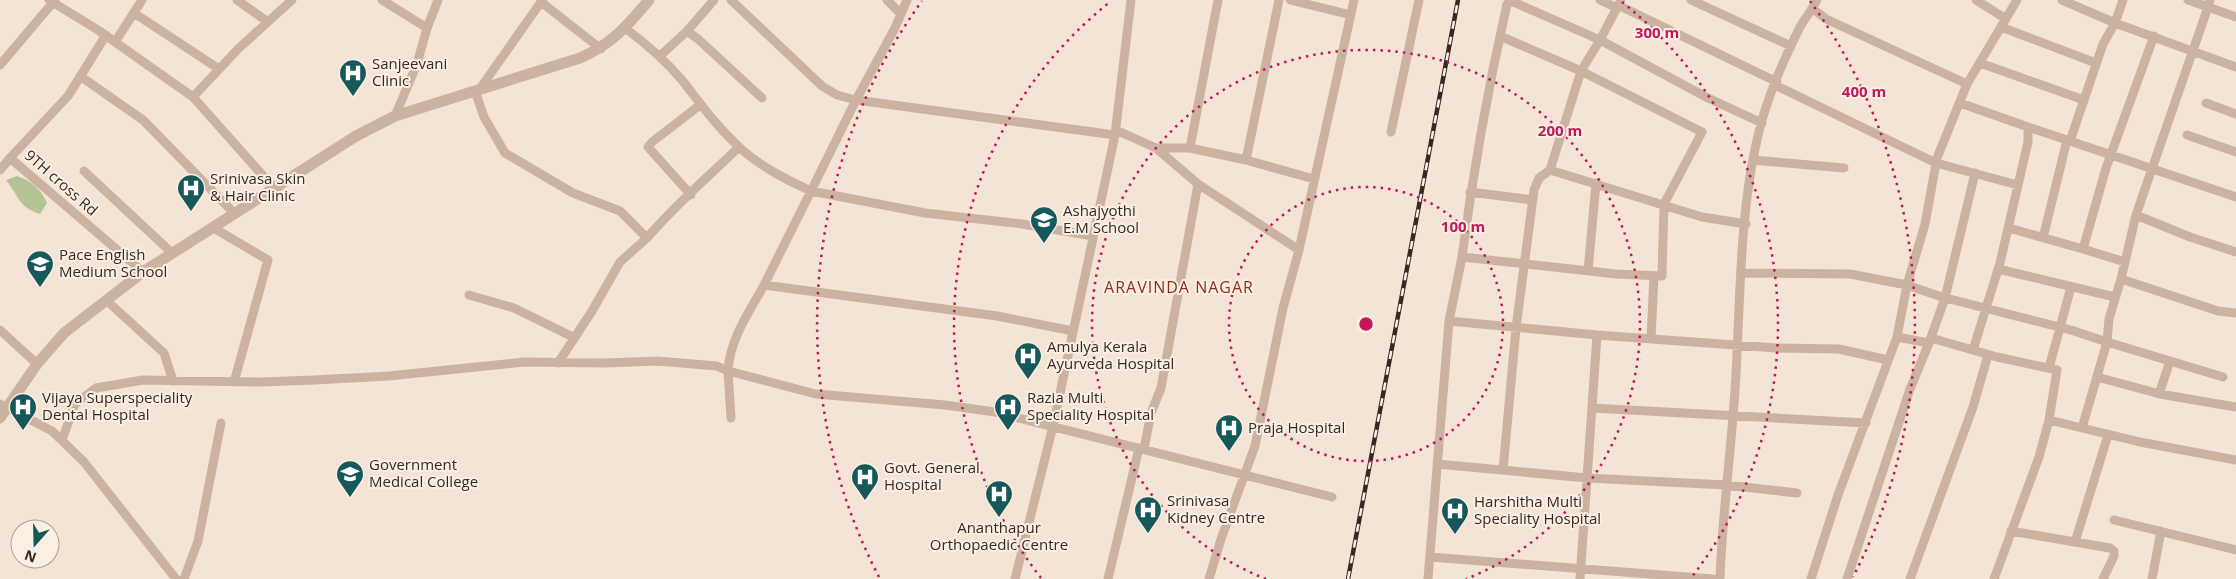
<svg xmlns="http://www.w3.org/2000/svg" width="2236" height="579" viewBox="0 0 2236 579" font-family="'Open Sans',sans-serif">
<rect width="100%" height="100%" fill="#f3e4d6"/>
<!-- green -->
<path fill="#b6c395" d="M17 176C31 181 41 189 47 203L40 214C18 207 19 196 6 180Z"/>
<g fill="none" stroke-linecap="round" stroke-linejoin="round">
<!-- minor -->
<path stroke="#ccb3a1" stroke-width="9" d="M49 0 98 30 193 97 273 187
M237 0 268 22
M382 0 427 28
M543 0 541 2 601 49
M731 0 822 86 837 95 856 100 1115 135
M887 0 901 14
M907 0 895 28 856 100 811 191 925 213 1022 224 1093 236
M1290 0 1351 15
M1600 0 1617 8
M1621 0 1600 40 1708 98 1762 123
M1691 0 1791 46
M1976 0 2006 19
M2062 0 2115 23 2236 67
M2210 0 2208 7 2236 17
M1511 1 1600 40 1581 71 1702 132 1664 204 1662 276 1616 274 1462 257C1473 172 1488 88 1507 4Z
M1618 5 1777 82
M1812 8 1826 19 1967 84 2017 0
M134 13 219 69
M2001 27 2096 63
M625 28C645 43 665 60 682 80 700 103 717 127 739 147 761 167 785 179 811 191L764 285 997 316 1073 331
M687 31 698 39 762 98
M106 35 68 96 10 158 143 272
M1500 36 1581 71 1550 170 1702 217 1746 224
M115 42 142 0
M660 56 687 31 714 0
M1980 63 2084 100
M0 65 55 0
M80 76 143 120 234 213
M1775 85 1936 163 2018 185
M479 90 541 2
M475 91 484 117 505 153 573 193 620 211 647 238 620 262 592 311 558 363
M193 97 238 49 292 0
M1960 103 2028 127
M2206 103 2236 114
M395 116 417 64 427 28 438 0
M1116 130 1156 148 1198 184 1299 250 1354 0
M1391 132 1419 0
M2187 135 2236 152
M2070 141 2103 44 2115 23 2123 0
M1156 148H1190L1246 160 1314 179
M1190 148 1218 0
M1246 160 1279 0
M1753 160 1844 168
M0 170 10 158
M84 171 172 253
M1470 192 1533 200
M691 195 648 147 652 142 700 105
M2136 215 2208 7 2188 0
M212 227 268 260 234 382
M2009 228 2083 249
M647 238C675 205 708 177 739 147
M2043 238 2067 140
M2236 252 2190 237 2136 215 2121 279 2218 311 2236 313
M2125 262 2083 249 2106 168 2154 36
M1998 269 2115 297
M1588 271 1596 183
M1741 273 1850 274 1907 285 1942 297 2071 330 2107 342 2109 319 2121 279
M764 285C749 313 730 338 728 371L816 394 945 405 995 412 1332 497
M469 295 514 308 573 337
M106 300 164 353 173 381
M1449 321 1462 257
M0 330 37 364
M1931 338 1997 357 2057 370 2049 420 2140 442 2236 460
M1651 339 1654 276
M1929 343 1945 298 1975 173
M1973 350 2000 263 2028 142V127L2236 197
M2049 368 2071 287
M2097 377 2160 394 2236 407
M2159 394 2170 361
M0 404 52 431 84 462 176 579
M1592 408 1866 423
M2082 428 2107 342 2223 377
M62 440 75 404 96 388 143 380 260 382 314 380 389 376 524 362 605 363 657 361 717 366 728 371 731 418
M1144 449 1151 413 1161 388 1198 184
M1437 464 1587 478 1726 485 1797 493
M1503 470 1516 328 1534 190 1539 178 1550 170
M2114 520 2236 550
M2011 531 2110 548 2114 551V556L2103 579
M2075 542 2108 435
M1430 557 1713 579
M184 579 198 541 221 423
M1015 579 1053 426 1115 135 1131 0
M1108 579 1139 448
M1209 579 1221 539 1255 446 1283 308 1299 250
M1428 579 1449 321 1597 335
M1580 579 1597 335 1776 348 1839 349 1888 360
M1720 579C1722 516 1731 453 1735 390 1741 301 1738 207 1762 120 1771 89 1785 57 1799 29 1804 19 1812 10 1817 0
M1811 579 1838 495 1897 337
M1847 579 1910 389 1929 343 1897 337 1907 285 1925 224 1937 158 1967 84
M1910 579 1973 407 1988 355
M1994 579 2039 457 2049 420
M2152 579 2161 531"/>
<!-- tertiary -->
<path stroke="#ccb3a1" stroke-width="11" d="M0 418 37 364 64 333 143 272 356 136 395 116 580 58C612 44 627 26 649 0"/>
<!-- rail casing -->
<g stroke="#362925" stroke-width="4.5">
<path id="rail" d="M1348 579 1458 0"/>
</g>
<!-- rail -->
<use href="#rail" stroke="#fbefe3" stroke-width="2.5" stroke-dasharray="8" stroke-linecap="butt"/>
</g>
<!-- distance rings -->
<g fill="none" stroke="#c2185b" stroke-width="2.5" stroke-dasharray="2.5 5">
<circle cx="1366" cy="324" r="137"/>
<path d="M1266 579A274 274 0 1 1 1466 579"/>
<path d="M1041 578A412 412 0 0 1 1110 2M1622 2A412 412 0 0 1 1691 578"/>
<path d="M879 577A549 549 0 0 1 922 1M1810 1A549 549 0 0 1 1853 577"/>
</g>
<!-- icons -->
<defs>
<g id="hospital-pin" transform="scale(1.4375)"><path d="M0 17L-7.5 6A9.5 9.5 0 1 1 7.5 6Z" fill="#17595a" stroke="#fbefe3"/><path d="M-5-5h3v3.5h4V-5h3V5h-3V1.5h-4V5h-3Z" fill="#fff"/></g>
<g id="school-pin" transform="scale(1.4375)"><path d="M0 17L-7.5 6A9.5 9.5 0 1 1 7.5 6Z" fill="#17595a" stroke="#fbefe3"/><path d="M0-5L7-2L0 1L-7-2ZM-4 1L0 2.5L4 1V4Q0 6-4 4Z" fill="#fff"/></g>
<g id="university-pin" transform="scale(1.4375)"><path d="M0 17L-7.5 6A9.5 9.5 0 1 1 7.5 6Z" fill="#17595a" stroke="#fbefe3"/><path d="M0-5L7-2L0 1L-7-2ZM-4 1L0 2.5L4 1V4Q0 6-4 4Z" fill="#fff"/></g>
</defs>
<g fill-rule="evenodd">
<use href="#hospital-pin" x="353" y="73"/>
<use href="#hospital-pin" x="191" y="188"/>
<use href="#school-pin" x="1044" y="220"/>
<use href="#school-pin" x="40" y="264"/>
<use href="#hospital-pin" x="1028" y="356"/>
<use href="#hospital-pin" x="23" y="407"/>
<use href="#hospital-pin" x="1008" y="407"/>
<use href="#hospital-pin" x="1229" y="428"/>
<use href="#university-pin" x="350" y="474"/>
<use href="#hospital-pin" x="865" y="477"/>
<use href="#hospital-pin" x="999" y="494"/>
<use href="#hospital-pin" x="1148" y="510"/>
<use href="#hospital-pin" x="1455" y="511"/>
</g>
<g text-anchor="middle" stroke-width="4" stroke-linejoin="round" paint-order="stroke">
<!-- poi labels -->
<g font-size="15" fill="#362925" stroke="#fbefe3" text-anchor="start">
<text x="372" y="69">Sanjeevani<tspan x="372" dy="17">Clinic</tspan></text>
<text x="210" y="184">Srinivasa Skin<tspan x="210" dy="17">&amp; Hair Clinic</tspan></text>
<text x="1063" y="216">Ashajyothi<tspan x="1063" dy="17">E.M School</tspan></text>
<text x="59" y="260">Pace English<tspan x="59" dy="17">Medium School</tspan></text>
<text x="1047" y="352">Amulya Kerala<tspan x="1047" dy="17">Ayurveda Hospital</tspan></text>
<text x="42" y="403">Vijaya Superspeciality<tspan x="42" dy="17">Dental Hospital</tspan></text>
<text x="1027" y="403">Razia Multi<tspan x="1027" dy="17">Speciality Hospital</tspan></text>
<text x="1248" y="433">Praja Hospital</text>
<text x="369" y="470">Government<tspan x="369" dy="17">Medical College</tspan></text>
<text x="884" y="473">Govt. General<tspan x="884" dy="17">Hospital</tspan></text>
<text x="1167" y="506">Srinivasa<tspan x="1167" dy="17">Kidney Centre</tspan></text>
<text x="1474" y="507">Harshitha Multi<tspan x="1474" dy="17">Speciality Hospital</tspan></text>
<text x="999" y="533" text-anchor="middle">Ananthapur<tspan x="999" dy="17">Orthopaedic Centre</tspan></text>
</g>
<!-- street labels -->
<g font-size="15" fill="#362925" stroke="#fbefe3">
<text transform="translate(61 183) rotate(41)" y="5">9TH cross Rd</text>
</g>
<!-- neighbourhood labels -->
<g font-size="16" letter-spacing="1" fill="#8c2e17" stroke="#fbefe3">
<text x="1179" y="293">ARAVINDA NAGAR</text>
</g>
</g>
<circle cx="1366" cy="324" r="8" fill="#c2185b" stroke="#fbefe3" stroke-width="2.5"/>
<g font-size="15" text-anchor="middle" font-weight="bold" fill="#c2185b" stroke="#fbefe3" stroke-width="4" stroke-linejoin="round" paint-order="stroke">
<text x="1657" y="38">300 m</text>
<text x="1864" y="97">400 m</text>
<text x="1560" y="136">200 m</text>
<text x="1463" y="232">100 m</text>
</g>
<!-- north arrow -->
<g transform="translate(35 544) rotate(200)"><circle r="24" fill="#fbefe3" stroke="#aca097"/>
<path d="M0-4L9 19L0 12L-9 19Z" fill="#17595a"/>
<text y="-8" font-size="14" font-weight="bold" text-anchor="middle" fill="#362925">N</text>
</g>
</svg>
